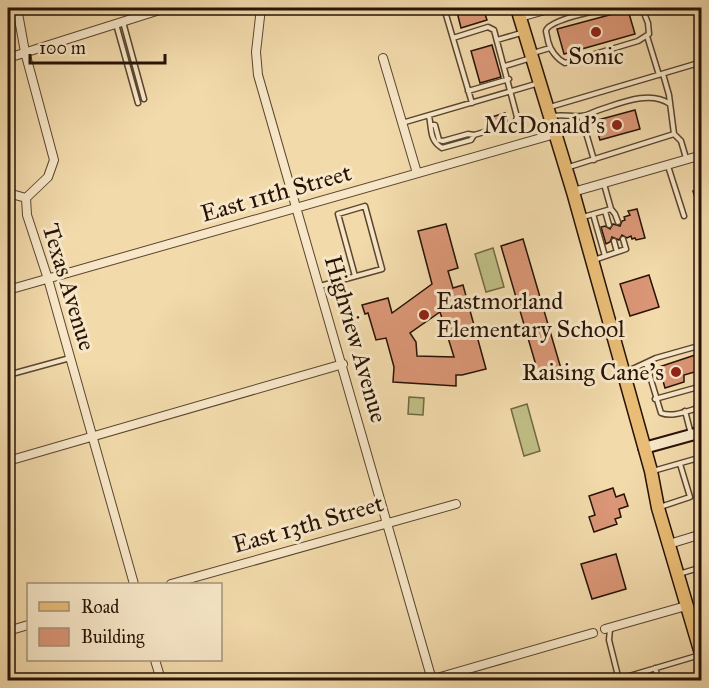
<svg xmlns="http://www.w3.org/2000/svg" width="709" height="688" viewBox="0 0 709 688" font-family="'IM FELL Great Primer',serif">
<rect width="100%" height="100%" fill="#f2daab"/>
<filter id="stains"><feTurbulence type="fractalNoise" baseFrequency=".00333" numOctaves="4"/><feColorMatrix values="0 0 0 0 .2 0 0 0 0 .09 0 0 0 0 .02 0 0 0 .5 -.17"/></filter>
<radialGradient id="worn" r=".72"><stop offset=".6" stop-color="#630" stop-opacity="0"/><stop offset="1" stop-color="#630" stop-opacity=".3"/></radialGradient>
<!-- green -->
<path fill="#bfbe85" stroke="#736846" stroke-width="1.5" d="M493 248 504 287 486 292 475 254Z
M409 397 424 398 423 415 408 414Z
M527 404 540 451 524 456 511 409Z"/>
<!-- building -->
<path fill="#da9676" stroke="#271306" stroke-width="1.5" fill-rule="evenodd" d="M456 8H483L487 20 461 28Z
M628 10 635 34 564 54 557 29Z
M492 45 501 77 480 83 471 51Z
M635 110 640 129 600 140 594 121Z
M505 113 507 121 488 127 485 119Z
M702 189V215H700L693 191Z
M637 209 645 238 636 240 635 238 632 239 631 236 627 238 622 235 619 240 612 237 610 242 606 244 601 227 605 226 610 229 613 224 620 226 622 221 625 220 624 217 630 215 628 211Z
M446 224 458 268 448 271 453 288 463 285 486 369 462 375H456V386L393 382 394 367 386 338 376 340 368 313 365 314 362 305 388 298 392 313 432 284 418 231ZM440 312 454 357 417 356 416 342 410 333Z
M523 239 562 372 540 379 501 246Z
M649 275 659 307 630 316 620 284Z
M695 355 698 371 684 375V382L665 388 659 367Z
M613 488 616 497 624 494 628 506 619 509 621 517 615 519 617 524 594 532 589 517 595 515 589 496Z
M616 554 626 589 592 599 581 564Z"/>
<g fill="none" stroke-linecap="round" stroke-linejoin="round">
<!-- lane casing -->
<g stroke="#5a452f" stroke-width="7">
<path id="lane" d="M444 8 472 103
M490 8H499
M577 8 579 15
M609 8C598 10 548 20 546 31 546 32 548 40 548 41 550 50 557 59 565 63L638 41 649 34 648 23 642 8
M123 22 144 99
M116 24 138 103
M647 36 659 75
M497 40 521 33
M533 53 550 48
M505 66 531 58
M663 74 669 95 674 134 681 141 686 158
M468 91 509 79
M550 107 702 62
M429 116C432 129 429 140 442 148L471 140 474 135
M553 116C563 114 571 117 581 116 587 116 593 112 599 110 621 103 650 90 670 104
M581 116 594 160
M402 123 539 83
M431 125H435L439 140 443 141 468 134 474 135 515 123 517 117 494 30 488 27 453 38
M668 166 684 216
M569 167 674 134
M604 184 611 209 615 214 618 222
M605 211 609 225
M593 214 605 256
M583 217 611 209
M614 241 617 252
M594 260 626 249 623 239
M320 286 382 269 365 206 338 214 355 276
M646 363 661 413C673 418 689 410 702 407
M626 372 656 358 702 345
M8 375 70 358
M655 399 702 386
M685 411 691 434
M653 471 702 457
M660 507 690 497 680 464
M679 574 702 567
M610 629 609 640 619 680
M655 668 659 680
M619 679 700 655"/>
</g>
<!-- street casing -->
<g stroke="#5a452f" stroke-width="10">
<path id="street" d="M17 8 25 52 54 160 48 177 26 198 27 215 48 279 134 584
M261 8 256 52 258 75 432 680
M520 17 552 8
M8 58 166 8
M383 58 417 173
M573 192 702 155
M8 193 26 198
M8 290 555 134
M8 461 343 364
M669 544 702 534
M171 584 456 504
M605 629 686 606
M8 631 28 625
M155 660 161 680
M430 680 593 633"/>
</g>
<!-- secondary casing -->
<g stroke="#271306" stroke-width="14">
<path id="secondary" d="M644 448 702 432"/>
</g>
<!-- primary casing -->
<g stroke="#271306" stroke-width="15">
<path id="primary" d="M517 8 573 192 651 471 658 508 702 657"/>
</g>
<!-- lane -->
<use href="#lane" stroke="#f7e7c8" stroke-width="4"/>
<!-- street -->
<use href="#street" stroke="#f7e7c8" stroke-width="8"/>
<!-- secondary -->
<use href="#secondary" stroke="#f7e7c8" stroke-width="10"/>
<!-- primary -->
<use href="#primary" stroke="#e9bd76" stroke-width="12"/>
</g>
<!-- markers -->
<g fill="#8f2418" stroke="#f7e7c8" stroke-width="2">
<circle cx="596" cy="32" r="6"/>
<circle cx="617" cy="125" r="6"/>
<circle cx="424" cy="315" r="6"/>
<circle cx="676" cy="372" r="6"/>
</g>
<g text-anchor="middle" stroke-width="6" stroke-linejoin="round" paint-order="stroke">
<!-- poi labels -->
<g font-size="24" fill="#271306" stroke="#f7e7c8" text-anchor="end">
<text x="596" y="64" text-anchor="middle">Sonic</text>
<text x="605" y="133">McDonald's</text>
<text x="436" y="309" text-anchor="start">Eastmorland<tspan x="436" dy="28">Elementary School</tspan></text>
<text x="664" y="380">Raising Cane's</text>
</g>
<!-- street labels -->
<g font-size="24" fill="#271306" stroke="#f7e7c8">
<text transform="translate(276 193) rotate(-16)" y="8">East 11th Street</text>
<text transform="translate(69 287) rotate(73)" y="8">Texas Avenue</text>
<text transform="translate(356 339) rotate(74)" y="8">Highview Avenue</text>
<text transform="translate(308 524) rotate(-16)" y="8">East 13th Street</text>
</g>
</g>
<!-- margin -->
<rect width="709" height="688" fill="none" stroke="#f2daab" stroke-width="30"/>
<rect x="9" y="9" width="691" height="670" fill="none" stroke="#271306" stroke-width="3"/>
<rect x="15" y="15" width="679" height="658" fill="none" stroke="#271306" stroke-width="1.5"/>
<!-- legend -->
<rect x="27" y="583" width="195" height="78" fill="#f7e7c8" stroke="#a4927a" stroke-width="1.5"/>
<rect x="39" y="602" width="30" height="9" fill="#e9bd76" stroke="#a4927a" stroke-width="1.5"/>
<text x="81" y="613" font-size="18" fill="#271306">Road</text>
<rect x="39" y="628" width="30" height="18" fill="#da9676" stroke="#a4927a" stroke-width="1.5"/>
<text x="81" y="643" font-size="18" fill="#271306">Building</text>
<!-- scale -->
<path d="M30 54v9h135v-9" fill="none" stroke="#271306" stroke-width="3"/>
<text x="39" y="54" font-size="18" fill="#271306" stroke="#f7e7c8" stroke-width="4.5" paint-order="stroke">100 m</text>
<rect width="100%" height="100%" filter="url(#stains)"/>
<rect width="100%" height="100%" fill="url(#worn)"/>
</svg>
